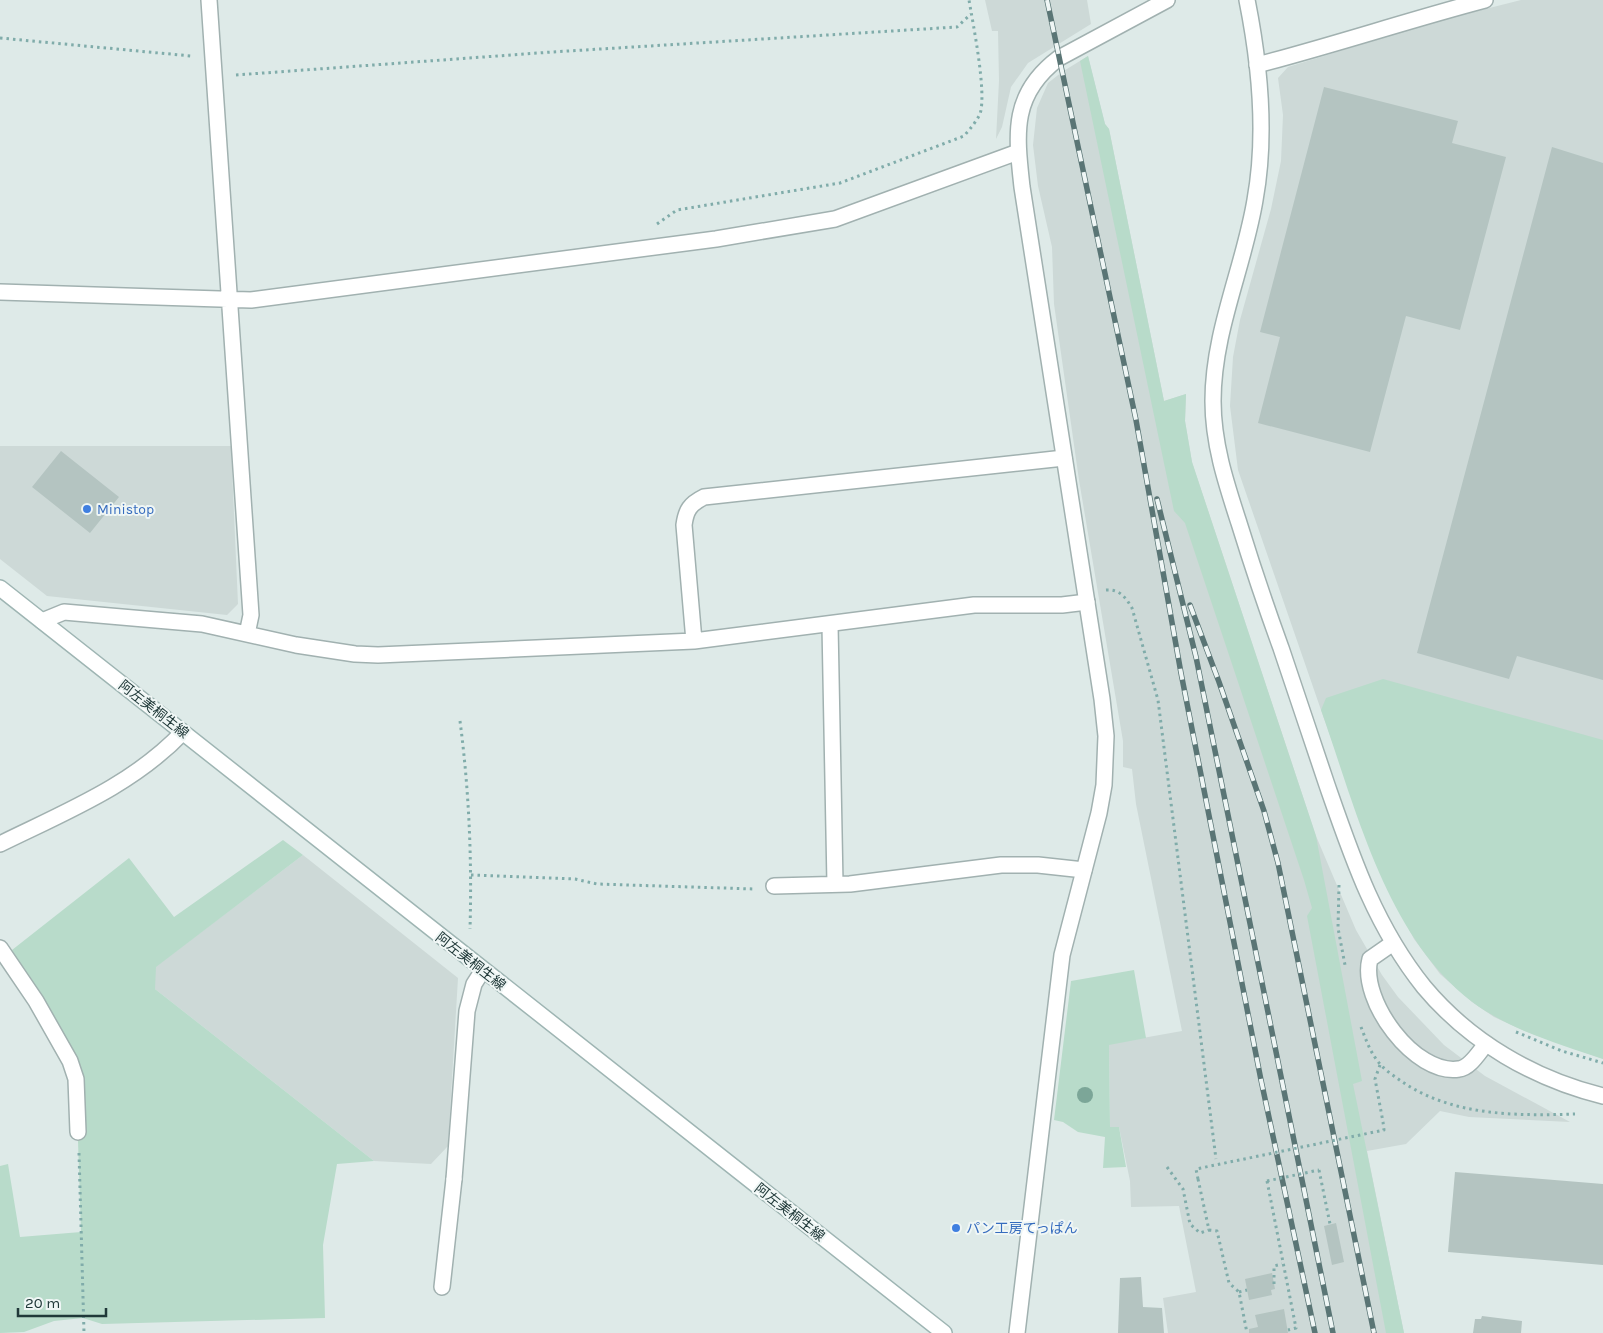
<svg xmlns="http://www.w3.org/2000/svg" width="1603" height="1333" viewBox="0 0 1603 1333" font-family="Karla,'Noto Sans JP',sans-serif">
<rect width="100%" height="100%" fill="#deeae8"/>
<!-- built -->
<path fill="#cdd9d7" d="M985 0H1087L1091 24 1028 63 1011 87 1002 127 996 139 999 81 998 31H992Z
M1521 0H1603V1059L1527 1032 1494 1017 1472 1002 1440 974 1414 939 1375 862 1321 710 1238 470 1230 406 1233 357 1240 320 1271 209 1281 161 1283 115 1278 78 1288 67 1438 21Z
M1088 56 1105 124 1109 129 1164 401 1186 394 1185 421 1192 462 1316 836 1356 930 1382 975 1398 997 1444 1045 1485 1076 1570 1122 1469 1117 1440 1111 1406 1144 1367 1151 1404 1333H1168L1163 1298 1196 1292 1179 1206 1131 1207 1130 1181 1119 1127H1110L1109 1044 1182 1031 1136 804 1132 769 1123 767V741L1079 480 1054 304 1052 247 1038 186 1033 145 1037 108 1048 83 1062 72Z
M0 446H231L238 604 227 615 47 596 0 559Z
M303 855 458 978 448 1146 431 1164 374 1161 155 989V967Z"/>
<!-- green -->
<path fill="#b8dbca" d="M1088 56 1105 124 1109 129 1164 401 1186 394 1185 421 1192 462 1316 836 1362 1081 1353 1084 1404 1333H1386L1307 916 1312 908 1304 880 1185 523 1174 511 1080 61Z
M1383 679 1603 740V1059C1567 1047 1527 1035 1494 1016 1391 958 1358 814 1321 710L1326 698Z
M283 840 303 855 156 967 155 989 374 1161 337 1164 323 1245 325 1318 102 1324 83 1318 54 1321 24 1332 0 1333V1166L8 1164 20 1237 81 1232 78 1141 84 1136 85 1104 79 1064 12 950 129 858 174 917Z
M1134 970 1146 1038 1109 1045 1110 1127H1119L1126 1167 1103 1168 1105 1137 1078 1132 1063 1122 1054 1120 1071 981Z"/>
<!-- building -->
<path fill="#b4c4c1" d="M1324 87 1458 121 1452 143 1506 157 1460 330 1406 316 1370 452 1258 423 1280 337 1260 332Z
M1552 147 1603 163V680L1517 656 1509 679 1417 653Z
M61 451 119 497 90 533 32 487Z
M1455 1172 1603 1184V1265L1448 1252Z
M1336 1223 1344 1262 1332 1265 1324 1226Z
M1272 1273 1275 1289 1271 1290 1272 1295 1249 1300 1245 1279Z
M1141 1277 1143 1307 1162 1308 1164 1333H1118L1120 1278Z
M1284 1309 1288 1333H1249V1329L1258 1327 1255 1315Z
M1482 1316 1522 1321 1521 1333H1473L1475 1319H1481Z"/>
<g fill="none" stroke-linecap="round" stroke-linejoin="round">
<!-- service casing -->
<g stroke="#a1b1b0" stroke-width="18">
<path id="service" d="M1257 65C1334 45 1409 20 1485 0
M830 625 835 884
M774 886 850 884 1001 865H1038L1084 870
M1393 943 1370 959C1359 1000 1415 1076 1459 1069 1470 1068 1479 1052 1486 1044
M0 948 36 1001 70 1061 76 1079 78 1132
M442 1287 454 1179"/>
</g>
<!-- minor casing -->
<g stroke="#a1b1b0" stroke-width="18">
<path id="minor" d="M209 0 251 615 247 634
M0 292 251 300 716 239 835 219 1018 152
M42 621 64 612 202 624 296 645 355 654 378 655 694 641 974 605H1062L1087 602
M694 641 684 525C686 510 690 504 704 497L1064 458
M0 844C65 812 133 785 183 732
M454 1179 467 1011 474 984 483 970"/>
</g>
<!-- tertiary casing -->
<g stroke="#a1b1b0" stroke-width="18">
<path id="tertiary" d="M1247 0C1260 65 1267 134 1255 200 1244 267 1213 331 1213 401 1213 444 1226 483 1239 523 1252 565 1266 607 1281 648 1296 694 1312 739 1327 785 1352 857 1375 926 1424 987 1470 1042 1534 1079 1603 1096
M1017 1333 1062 955 1099 813 1104 785 1106 736 1102 699 1022 187C1016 133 1011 94 1059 58L1167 0"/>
</g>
<!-- secondary casing -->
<g stroke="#9eb5b3" stroke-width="18">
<path id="secondary" d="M0 588 944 1333"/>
</g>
<!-- path -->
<path stroke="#80acaa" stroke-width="3" stroke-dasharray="2.5 4" stroke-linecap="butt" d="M0 38 191 56
M236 75 552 52 957 27 971 14
M657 224 677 210 840 183 964 136C970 129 976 122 980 114 987 93 973 24 969 0
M1106 590C1120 589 1126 598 1132 608L1158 700 1216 1159
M460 721C469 790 472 859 470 929
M471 875 575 879 597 884 754 889
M1339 885 1338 928 1345 965
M1361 1027C1366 1040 1371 1054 1380 1064 1386 1071 1394 1076 1401 1081 1452 1116 1515 1116 1575 1114
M1516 1032 1562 1051 1603 1063
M1380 1065 1375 1079 1383 1122
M79 1153 84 1333
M1167 1167 1183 1189 1190 1224 1200 1233 1209 1230
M1319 1170 1330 1224
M1198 1179 1209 1230 1217 1231 1229 1283 1239 1292 1247 1333
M1267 1181 1296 1328 1288 1330
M1274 1284V1266L1282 1264
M1239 1292 1247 1290"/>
<!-- service -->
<use href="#service" stroke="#fff" stroke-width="15"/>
<!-- minor -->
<use href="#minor" stroke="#fff" stroke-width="15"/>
<!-- tertiary -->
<use href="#tertiary" stroke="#fff" stroke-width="15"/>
<!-- secondary -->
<use href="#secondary" stroke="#fff" stroke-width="15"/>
<!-- rail casing -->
<g stroke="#5a7575" stroke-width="5.5">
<path id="rail" d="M1047 0 1136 420 1181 673 1261 1080 1315 1333
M1157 499 1196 657 1333 1333
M1190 605 1219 682 1264 811 1278 863 1374 1333"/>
</g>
<!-- rail -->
<use href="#rail" stroke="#eff6f5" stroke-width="4" stroke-dasharray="11" stroke-linecap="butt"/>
<!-- path-bridge -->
<path stroke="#80acaa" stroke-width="3" stroke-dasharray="2.5 4" stroke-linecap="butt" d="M1198 1179 1196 1169 1384 1130 1383 1122
M1267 1181 1319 1170"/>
</g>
<!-- trees -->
<circle fill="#7ca698" cx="1085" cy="1095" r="8"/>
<!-- markers -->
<g fill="#3f7fe0" stroke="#eff6f5" stroke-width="2">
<circle cx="87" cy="509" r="5"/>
<circle cx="956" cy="1228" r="5"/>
</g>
<g text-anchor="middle" stroke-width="4" stroke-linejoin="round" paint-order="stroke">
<!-- shop labels -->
<g font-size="14" fill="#366cbe" stroke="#eff6f5" text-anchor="start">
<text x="97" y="514">Ministop</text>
<text x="966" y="1233">パン工房てっぱん</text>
</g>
<!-- street labels -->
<g font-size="14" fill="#203939" stroke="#eff6f5">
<text transform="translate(154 709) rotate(38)" y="5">阿左美桐生線</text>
<text transform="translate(471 961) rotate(38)" y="5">阿左美桐生線</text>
<text transform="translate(790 1212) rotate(38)" y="5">阿左美桐生線</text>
</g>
</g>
<!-- scale -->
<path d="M18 1308v8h88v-8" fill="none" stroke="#203939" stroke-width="2.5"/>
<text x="25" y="1308" font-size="15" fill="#203939" stroke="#eff6f5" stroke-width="4" paint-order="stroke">20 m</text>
</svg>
